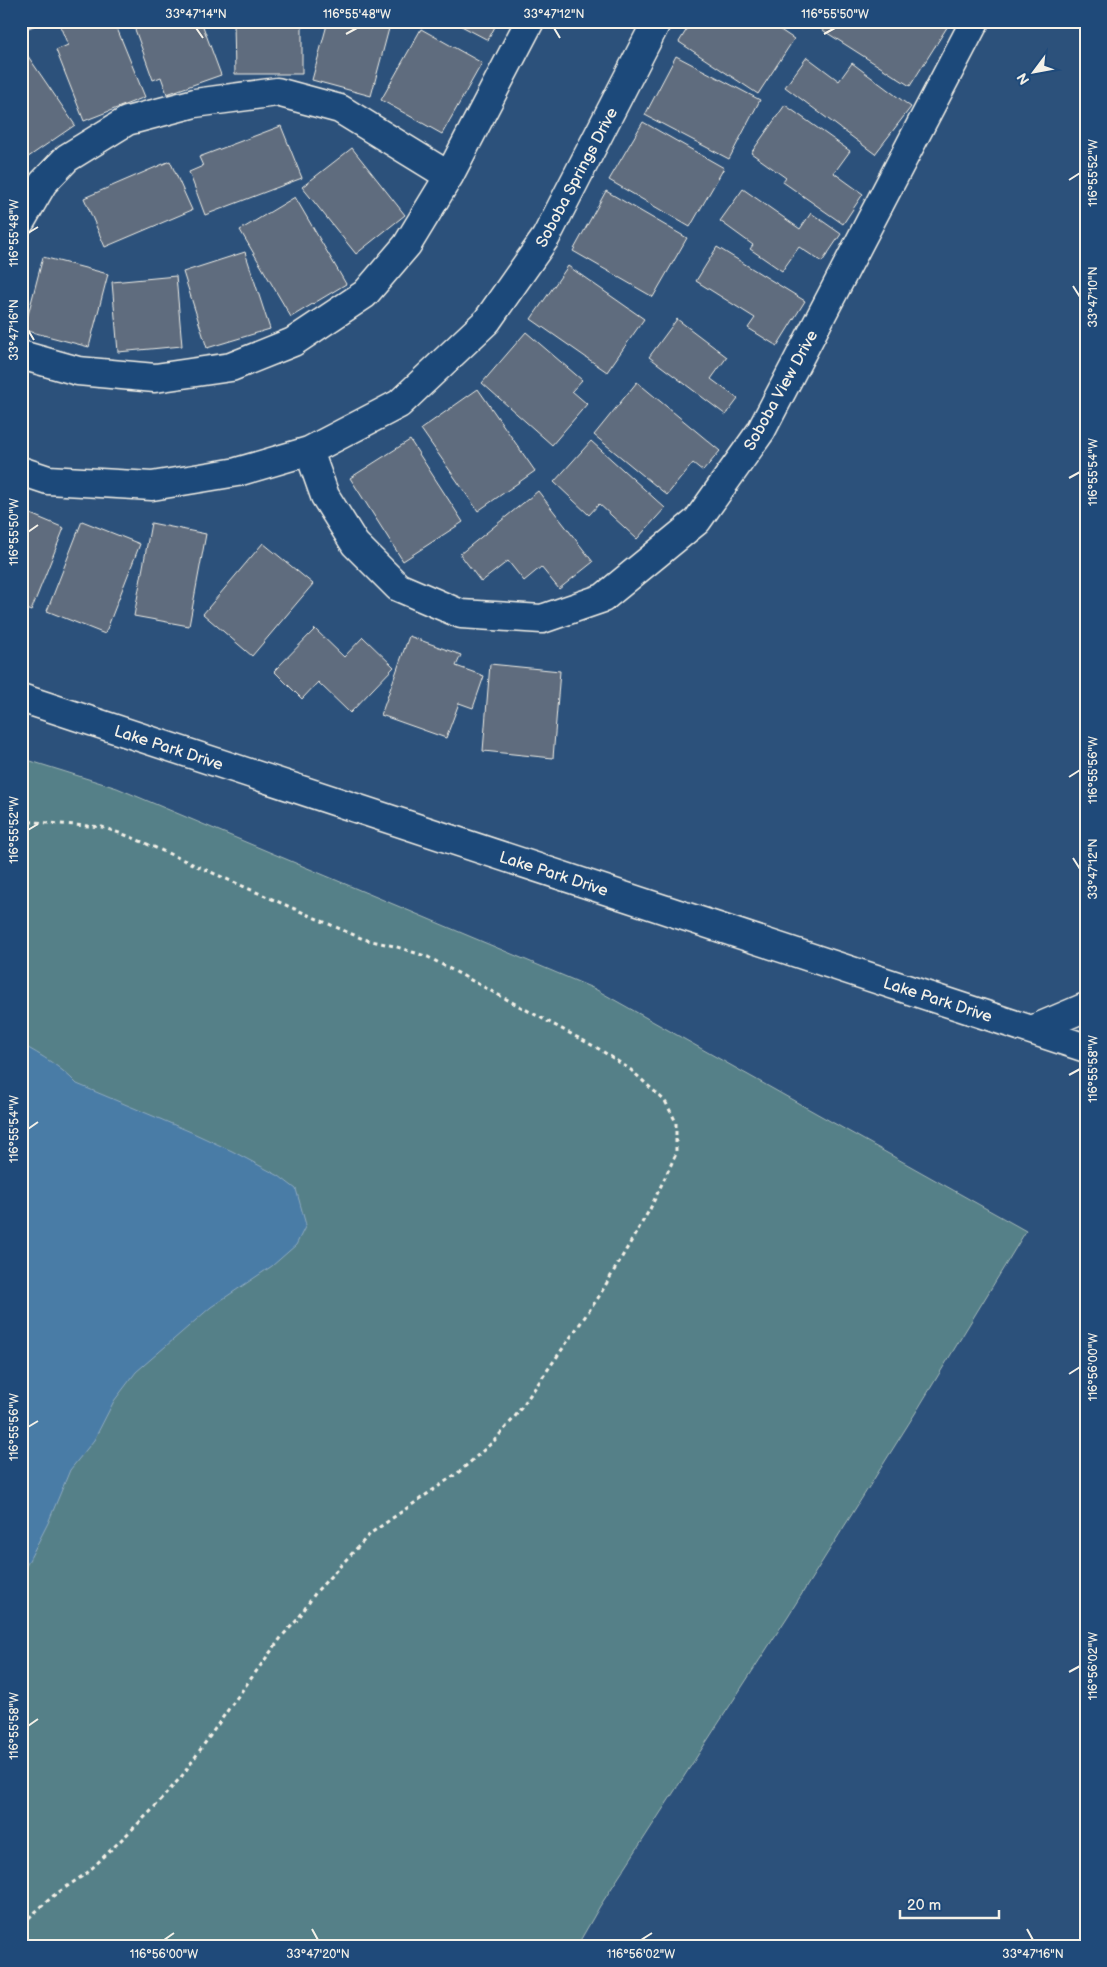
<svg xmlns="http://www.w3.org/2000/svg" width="1107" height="1967" viewBox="0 0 1107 1967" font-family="'Balsamiq Sans',sans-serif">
<rect width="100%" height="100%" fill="#2c517b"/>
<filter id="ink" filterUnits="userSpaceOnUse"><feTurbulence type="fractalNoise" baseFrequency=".02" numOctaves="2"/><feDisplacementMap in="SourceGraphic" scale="10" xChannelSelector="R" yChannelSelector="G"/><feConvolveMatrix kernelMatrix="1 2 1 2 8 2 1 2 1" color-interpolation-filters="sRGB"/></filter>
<g filter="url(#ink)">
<!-- green -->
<path fill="#558088" stroke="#a4b8b8" d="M21 758 117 788 595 989 1026 1231 916 1412 788 1616 600 1906 577 1946H21Z"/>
<!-- water -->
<path fill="#497ba6" stroke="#8daac0" d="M21 1044C43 1056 61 1067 77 1084L191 1132 232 1151 279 1176 296 1189 306 1225 296 1245 272 1266 211 1307 136 1372 114 1401 94 1440 70 1470 48 1523 21 1576Z"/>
<!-- building -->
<path fill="#5e6c7e" stroke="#f4f1e8" d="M21 21H46L21 31Z
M72 21H114L145 97 84 121 56 50 68 45 60 26Z
M132 21H201L221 75 167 94 161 77 153 80Z
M234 21H302V74H235Z
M328 21H391L371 96 312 80Z
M452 21H498L488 40Z
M692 21H767L794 39 758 94 679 42Z
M788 21H801L798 26Z
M826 21H951L910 86 821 29Z
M421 29 482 63 442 134 381 100Z
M21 46 75 125 21 162Z
M676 56 760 100 729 159 645 115Z
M807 57 839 81 852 63 911 107 875 154 785 87Z
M785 105 850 151 834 173 863 194 843 224 783 182 786 178 751 153Z
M643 122 724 168 690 227 609 180Z
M281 126 302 178 205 215 189 172 203 166 199 157Z
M352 148 405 215 356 254 302 187Z
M170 161 192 210 105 247 84 198Z
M743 189 800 229 811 213 841 234 822 262 799 247 782 271 750 249 753 245 720 221Z
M606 191 687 238 653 297 573 251Z
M295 197 346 284 291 317 240 230Z
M717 247 805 301 777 346 748 328 755 318 696 281Z
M245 252 270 329 207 348 183 272Z
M43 257 108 274 89 347 24 330Z
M568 266 644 319 607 372 531 319Z
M176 276 182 346 118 352 112 282Z
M677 319 727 357 711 379 738 399 726 415 649 357Z
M526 332 582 380 572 391 587 404 552 445 482 383Z
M637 382 720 451 703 471 693 463 667 495 594 435Z
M478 389 535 471 478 511 421 429Z
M410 440 463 522 403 561 350 478Z
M591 441 665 508 637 539 599 504 589 515 554 482Z
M538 491 593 562 559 589 541 567 524 581 508 561 481 582 460 554Z
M21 510 64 528 31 611 21 607Z
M82 521 140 544 105 634 47 611Z
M151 523 206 534 189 626 134 616Z
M263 543 313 584 252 656 203 614Z
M315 629 344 657 363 637 394 667 350 713 318 682 302 699 274 671Z
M409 636 461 655 456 666 484 676 473 708 459 703 446 738 381 715Z
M490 664 560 671 553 758 483 751Z"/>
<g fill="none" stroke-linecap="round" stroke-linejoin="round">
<!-- minor casing -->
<g stroke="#f4f1e8" stroke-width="31">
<path id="minor" d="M21 221 43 183 67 158 127 121 195 103 277 92 340 109 449 176
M21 355 78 371 155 378 231 367 293 342 365 294 407 245 449 176 530 21
M309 451 325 496 355 544 398 587 461 614 542 619 603 598 697 521 761 431 975 21
M21 471 48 480 152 486 237 472 309 451 399 404 487 321 546 237 657 21
M21 698 1086 1048
M1032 1030 1086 1007"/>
</g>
<!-- path -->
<path stroke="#f4f1e8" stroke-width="3" stroke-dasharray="4 4" stroke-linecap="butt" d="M21 821 102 827 131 837 363 939 394 946 428 957 599 1049 631 1070 665 1101 676 1122V1154L650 1209 598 1298 514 1418 494 1441 459 1472 371 1533 316 1592 298 1619 283 1635 230 1707 182 1776 150 1812 87 1873 53 1896 21 1925"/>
<!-- minor -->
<use href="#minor" stroke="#1f4a7a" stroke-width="28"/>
</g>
</g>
<!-- ticks -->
<path fill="none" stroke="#f4f1e8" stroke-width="2" d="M196 28 203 38M554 28 560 38M346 34 357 28M824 34 835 28M1069 180 1080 173M28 233 38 227M1073 286 1080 297M28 330 34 340M1069 478 1080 472M28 532 38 525M1069 777 1080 770M28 830 38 824M1073 858 1080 869M1069 1075 1080 1069M28 1129 38 1122M1069 1374 1080 1367M28 1427 38 1421M1069 1672 1080 1666M28 1726 38 1719M312 1929 318 1940M1027 1929 1033 1940M164 1940 174 1933M641 1940 652 1933"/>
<g text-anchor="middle" stroke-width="4" stroke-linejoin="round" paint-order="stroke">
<!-- street labels -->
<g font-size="16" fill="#f4f1e8" stroke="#1f4a7a">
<text transform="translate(576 177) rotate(-62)" y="6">Soboba Springs Drive</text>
<text transform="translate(780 390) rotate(-61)" y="6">Soboba View Drive</text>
<text transform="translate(169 747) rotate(18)" y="6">Lake Park Drive</text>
<text transform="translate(554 873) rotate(18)" y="6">Lake Park Drive</text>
<text transform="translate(938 999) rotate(18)" y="6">Lake Park Drive</text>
</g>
</g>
<!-- margin -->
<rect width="1107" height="1967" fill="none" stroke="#1f4a7a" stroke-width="55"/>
<!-- north arrow -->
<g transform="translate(1034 72) rotate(238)" stroke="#1f4a7a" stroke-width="4" paint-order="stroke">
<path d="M0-4L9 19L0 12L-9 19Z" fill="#f4f1e8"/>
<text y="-8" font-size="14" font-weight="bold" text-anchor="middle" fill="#f4f1e8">N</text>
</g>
<!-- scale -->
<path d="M900 1910v8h99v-8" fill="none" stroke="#f4f1e8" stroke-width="2.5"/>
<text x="907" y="1910" font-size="15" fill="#f4f1e8" stroke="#1f4a7a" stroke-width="4" paint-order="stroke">20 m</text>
<rect x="28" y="28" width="1052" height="1912" fill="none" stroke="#f4f1e8" stroke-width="2"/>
<g font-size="12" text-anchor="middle" fill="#f4f1e8">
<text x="196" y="18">33°47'14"N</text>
<text x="357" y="18">116°55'48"W</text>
<text x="554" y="18">33°47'12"N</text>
<text x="835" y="18">116°55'50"W</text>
<text transform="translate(1093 173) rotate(-90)" y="4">116°55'52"W</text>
<text transform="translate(14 233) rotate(-90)" y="4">116°55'48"W</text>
<text transform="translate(1093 297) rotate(-90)" y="4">33°47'10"N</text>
<text transform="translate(14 330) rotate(-90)" y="4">33°47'16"N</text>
<text transform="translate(1093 472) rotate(-90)" y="4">116°55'54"W</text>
<text transform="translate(14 532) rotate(-90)" y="4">116°55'50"W</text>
<text transform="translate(1093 770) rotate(-90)" y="4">116°55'56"W</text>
<text transform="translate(14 830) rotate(-90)" y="4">116°55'52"W</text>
<text transform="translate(1093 869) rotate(-90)" y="4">33°47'12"N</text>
<text transform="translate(1093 1069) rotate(-90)" y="4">116°55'58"W</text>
<text transform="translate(14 1129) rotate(-90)" y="4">116°55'54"W</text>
<text transform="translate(1093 1367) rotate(-90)" y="4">116°56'00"W</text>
<text transform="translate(14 1427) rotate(-90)" y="4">116°55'56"W</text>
<text transform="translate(1093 1666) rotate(-90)" y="4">116°56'02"W</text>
<text transform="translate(14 1726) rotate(-90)" y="4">116°55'58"W</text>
<text x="164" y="1958">116°56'00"W</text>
<text x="318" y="1958">33°47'20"N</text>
<text x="641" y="1958">116°56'02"W</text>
<text x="1033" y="1958">33°47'16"N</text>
</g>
</svg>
